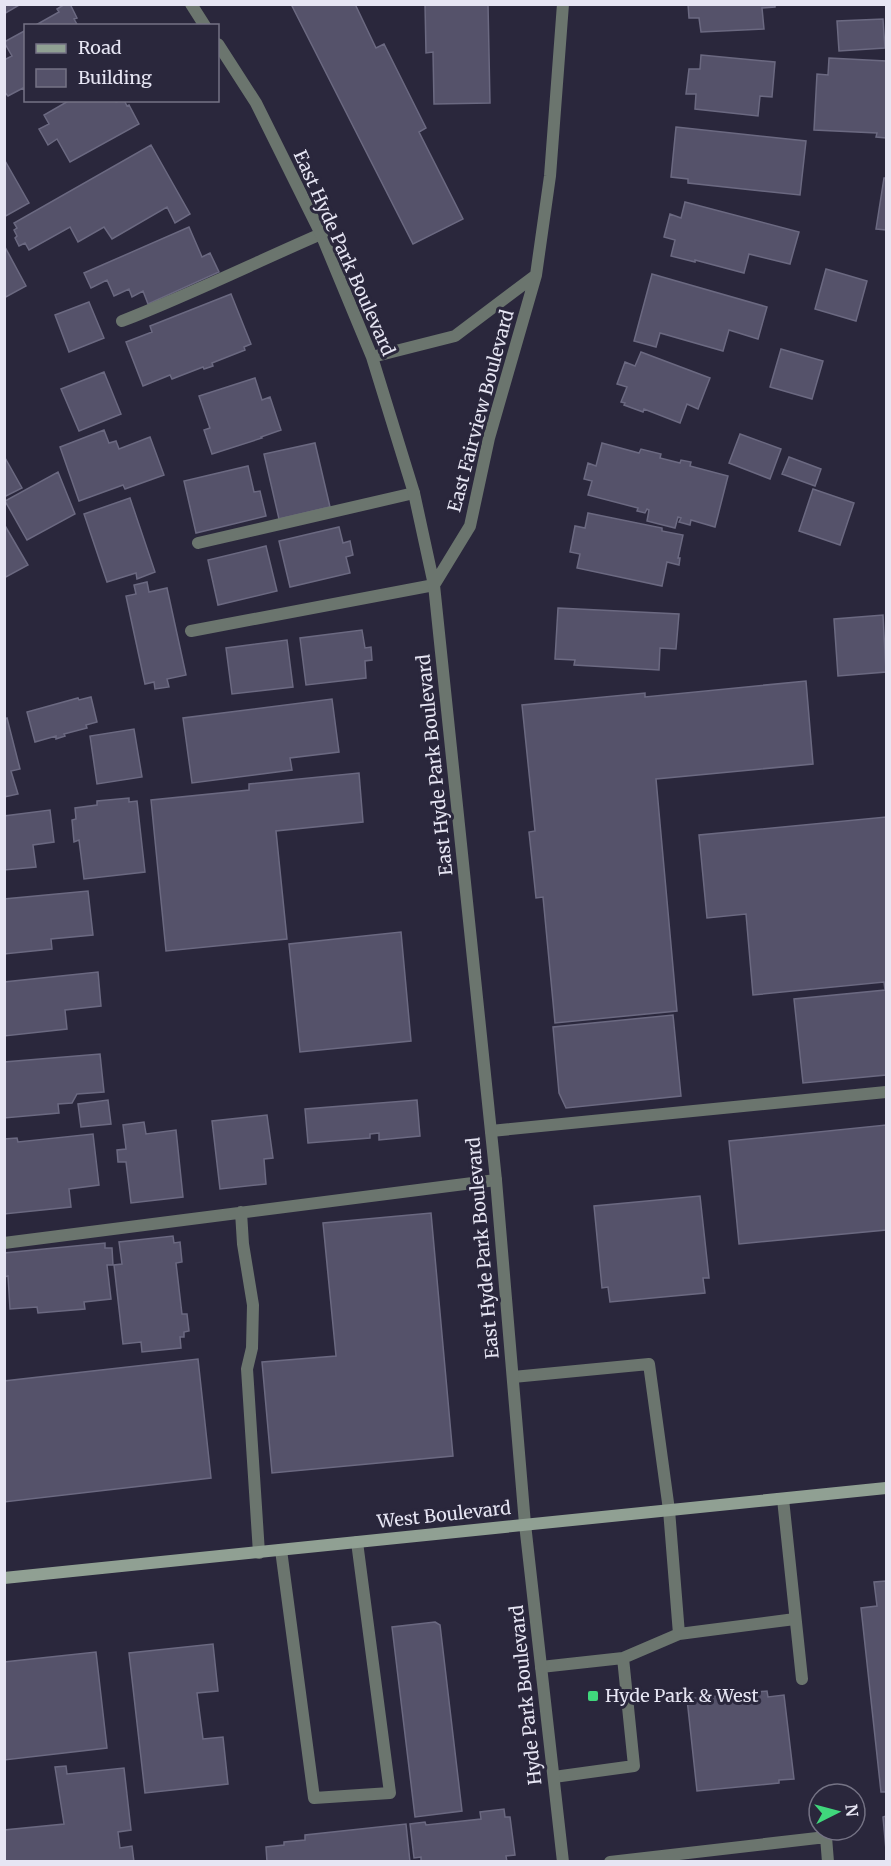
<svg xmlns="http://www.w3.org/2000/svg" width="891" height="1866" viewBox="0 0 891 1866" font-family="Merriweather,serif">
<rect width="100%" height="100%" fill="#2a273c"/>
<!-- building -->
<path fill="#55526a" stroke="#6b6981" stroke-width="1.5" d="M4 4H21L4 14Z
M65 4H70L77 18 74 19 78 26H34L59 12 57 9Z
M291 4H355L376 48 384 44 426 128 419 132 463 219 413 244Z
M425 4H488L490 103 434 104 433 52 426 53Z
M688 4H775V7L762 8 764 29 701 32 699 18H689Z
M883 19 885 48 839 51 837 21Z
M26 30V92L23 88 8 96 4 91V60L12 56 4 42Z
M701 55 775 62 772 97 760 96 758 116 695 109 696 94H686L689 69H700Z
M829 58 886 61V138L876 137 877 133 814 130 817 74 828 75Z
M70 100H115L116 102 124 100 127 106 129 105 139 124 70 162 57 139 48 145 39 129 49 124 44 115Z
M676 127 806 141 800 195 688 183V179L671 177Z
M151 145 190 214 175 223 167 207 112 239 104 227 78 242 70 227 29 250 25 243 19 246 15 238 17 236 14 230 17 228 14 223Z
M4 159 29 203 4 217Z
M884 178H886V230L876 229Z
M685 202 799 232 790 264 749 254 744 273 695 260V262L671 256 675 240 664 237 670 214 681 218Z
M189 227 202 257 210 253 219 272 148 304 143 291 132 297 129 289 114 296 107 280 91 288 84 273Z
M5 247 26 286 4 298V248Z
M826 269 867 281 856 321 815 309Z
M652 274 767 307 758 339 729 330 723 351 660 333 656 347 634 341Z
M231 294 251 344 244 347 245 350 212 363 213 366 204 369 203 367 172 379 170 375 143 386 126 342 152 332 150 326Z
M89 302 104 338 69 352 55 315Z
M781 349 823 361 812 399 770 387Z
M641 352 710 378 698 409 687 404 680 423 644 409 643 412 624 405 625 403 621 402 627 387 617 384 625 362 635 366Z
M104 372 121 414 79 431 61 389Z
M255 378 262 400 270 397 281 430 261 437 262 438 212 454 204 430 210 428 199 396Z
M104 430 109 443 116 441 119 449 150 437 164 475 125 489 123 485 79 501 60 447Z
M740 434 781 449 770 479 729 463Z
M315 443 330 507 279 519 264 454Z
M602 443 639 453 641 449 661 454 660 458 680 463 681 460 691 462 690 466 728 476 715 527 691 520 690 525 679 522 681 518 678 517 675 528 647 521 649 510 647 509 645 513 637 511 638 508 588 495 592 481 584 479 588 463 596 466Z
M4 456 22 488 4 497Z
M789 457 821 469 815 486 782 474Z
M248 466 254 492 260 491 266 516 196 533 184 481Z
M58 472 75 514 27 540 5 501Z
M813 489 854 503 840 545 799 531Z
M130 498 155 572 137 579 136 573 107 582 84 514Z
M588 513 662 528V531L683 535 678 558H680L679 565 667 562 662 586 577 568 580 554 570 552 575 526 585 528Z
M4 524 28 565 4 578Z
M339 527 343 543 350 541 353 555 346 557 350 573 290 587 279 541Z
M266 546 277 591 218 605 208 560Z
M147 582 149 592 167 588 186 675 167 679 169 687 155 689 154 682 145 684 126 596 136 594 134 585Z
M558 608 679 614 676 649 660 648 659 670 574 665 575 660 555 659Z
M883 615 886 672 838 676 834 619Z
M362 630 365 648 371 647 372 660 365 661 366 678 306 685 300 638Z
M287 640 293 687 232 694 226 648Z
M806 681 813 764 656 779 677 1011 555 1023 543 897 536 898 529 832 535 831 522 705 645 693V697Z
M91 697 97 722 86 725 87 728 64 734 65 736 56 739V736L35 742 27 712 78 698 79 700Z
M332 699 339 752 290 758 292 770 192 783 183 718Z
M7 718 20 769 11 771 18 794 4 797V719Z
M134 729 142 777 97 784 90 736Z
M359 773 363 822 276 831 287 939 166 951 151 800 249 790V784Z
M129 798V802L137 801 145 872 84 879 79 840 74 842 72 820 76 819 75 808 97 805V801Z
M50 810 54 842 33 845 36 867 4 870V816Z
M886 817V1075L803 1083 794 999 885 990 884 982 753 995 746 914 707 918 699 835Z
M88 891 93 935 51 939 52 949 4 954V899Z
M401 932 411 1041 300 1052 289 944Z
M98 972 101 1006 65 1010 67 1029 4 1036V982Z
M673 1015 681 1096 566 1108 559 1093 553 1027Z
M100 1054 104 1092 77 1094 72 1103 58 1104 59 1113 4 1118V1062Z
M108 1100 111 1124 81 1127 78 1104Z
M417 1100 420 1136 379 1140V1133L370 1134V1138L308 1143 305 1109Z
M267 1115 273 1158 264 1159 266 1184 220 1189 212 1121Z
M144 1122 146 1134 176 1130 183 1197 131 1203 126 1162H118L117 1150 126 1149 123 1125Z
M886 1125V1230L739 1244 729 1141Z
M93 1134 99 1185 69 1189 71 1207 4 1214V1139L17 1138 18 1142Z
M700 1196 709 1278H703L705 1293 610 1302 608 1287 602 1288 594 1206Z
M431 1213 453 1456 272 1473 262 1362 336 1356 323 1223Z
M173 1236 174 1243 180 1242 182 1262 176 1263 182 1314H187L189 1331 184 1332V1337H180L181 1348 142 1352 141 1342 123 1344 114 1265 122 1264 119 1242Z
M105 1243V1248H112L113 1265H107L111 1299 84 1302 85 1309 38 1313 37 1307 10 1309 8 1276 4 1277V1253Z
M198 1359 211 1478 4 1502V1381Z
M886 1581V1792H881L861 1608 877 1606 874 1582Z
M435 1622 440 1625 462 1811 415 1817 392 1627Z
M213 1644 218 1691 197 1693 203 1739 223 1737 228 1784 145 1793 129 1653Z
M96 1652 107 1748 4 1760V1662Z
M767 1691 768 1697 784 1695 794 1779 779 1780V1783L697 1791 687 1699Z
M66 1766 67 1774 124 1768 131 1830 118 1832 120 1848 132 1846 134 1862H4V1830L64 1824 55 1767Z
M504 1809 505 1817H510L515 1855 506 1856 507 1862H421V1857L414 1858 410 1824 425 1822 426 1825 481 1819 480 1812Z
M886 1816V1850L883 1817Z
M406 1824 410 1862H267L266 1847 284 1845V1842L305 1840V1835Z"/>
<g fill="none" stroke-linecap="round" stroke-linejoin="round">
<!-- service -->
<path stroke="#6b756e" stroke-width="12" d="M122 321C189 295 254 263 321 234
M198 543 414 493
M191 631 434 585
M491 1131 886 1092
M241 1212 243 1244 253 1305 252 1348 247 1369 259 1553
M4 1243 496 1180
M513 1377 649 1364 669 1510 679 1634
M783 1499 802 1679
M281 1550 314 1798 390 1793 357 1542
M541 1667 623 1658
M554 1777 634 1766 623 1658 679 1634 795 1619
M610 1862 826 1837 828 1862"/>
<!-- tertiary -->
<path stroke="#6b756e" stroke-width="12" d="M191 4 205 26
M218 44 256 103 321 234 372 357 414 493 434 585 496 1180 525 1524 563 1862
M372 357 455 336 536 275
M434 585 470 526 489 438 536 275 550 176 563 4"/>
<!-- secondary -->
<path stroke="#90a093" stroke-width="12" d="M4 1578 886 1488"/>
</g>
<!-- markers -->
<rect fill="#40d77c" stroke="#2a273c" stroke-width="2" x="587" y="1690" width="12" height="12" rx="3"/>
<g text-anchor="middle" stroke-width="6" stroke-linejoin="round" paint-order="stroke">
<!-- street labels -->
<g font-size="18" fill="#e6e5f3" stroke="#2a273c">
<text transform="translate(344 253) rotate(66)" y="6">East Hyde Park Boulevard</text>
<text transform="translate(481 411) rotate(-75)" y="6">East Fairview Boulevard</text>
<text transform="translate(435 765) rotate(-96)" y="6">East Hyde Park Boulevard</text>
<text transform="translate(483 1248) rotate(-95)" y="6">East Hyde Park Boulevard</text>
<text transform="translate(444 1515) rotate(-6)" y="6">West Boulevard</text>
<text transform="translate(526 1695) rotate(-96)" y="6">Hyde Park Boulevard</text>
</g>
<!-- poi labels -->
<g font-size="18" fill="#e6e5f3" stroke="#2a273c" text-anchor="start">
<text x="605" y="1702">Hyde Park &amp; West</text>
</g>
</g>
<!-- border -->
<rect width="891" height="1866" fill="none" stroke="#e6e5f3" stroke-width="12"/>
<!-- legend -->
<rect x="24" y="24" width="195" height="78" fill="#2a273c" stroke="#757385" stroke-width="1.5"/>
<rect x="36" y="44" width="30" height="9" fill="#90a093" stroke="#757385" stroke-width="1.5"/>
<text x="78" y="54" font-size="18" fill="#e6e5f3">Road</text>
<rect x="36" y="69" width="30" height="18" fill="#55526a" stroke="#757385" stroke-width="1.5"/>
<text x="78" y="84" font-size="18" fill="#e6e5f3">Building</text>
<!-- north arrow -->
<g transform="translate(837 1812) rotate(84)"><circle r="28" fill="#2a273c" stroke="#757385" stroke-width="1.5"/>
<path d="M0-4.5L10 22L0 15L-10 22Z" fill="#40d77c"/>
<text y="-9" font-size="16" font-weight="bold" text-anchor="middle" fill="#e6e5f3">N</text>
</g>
</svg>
